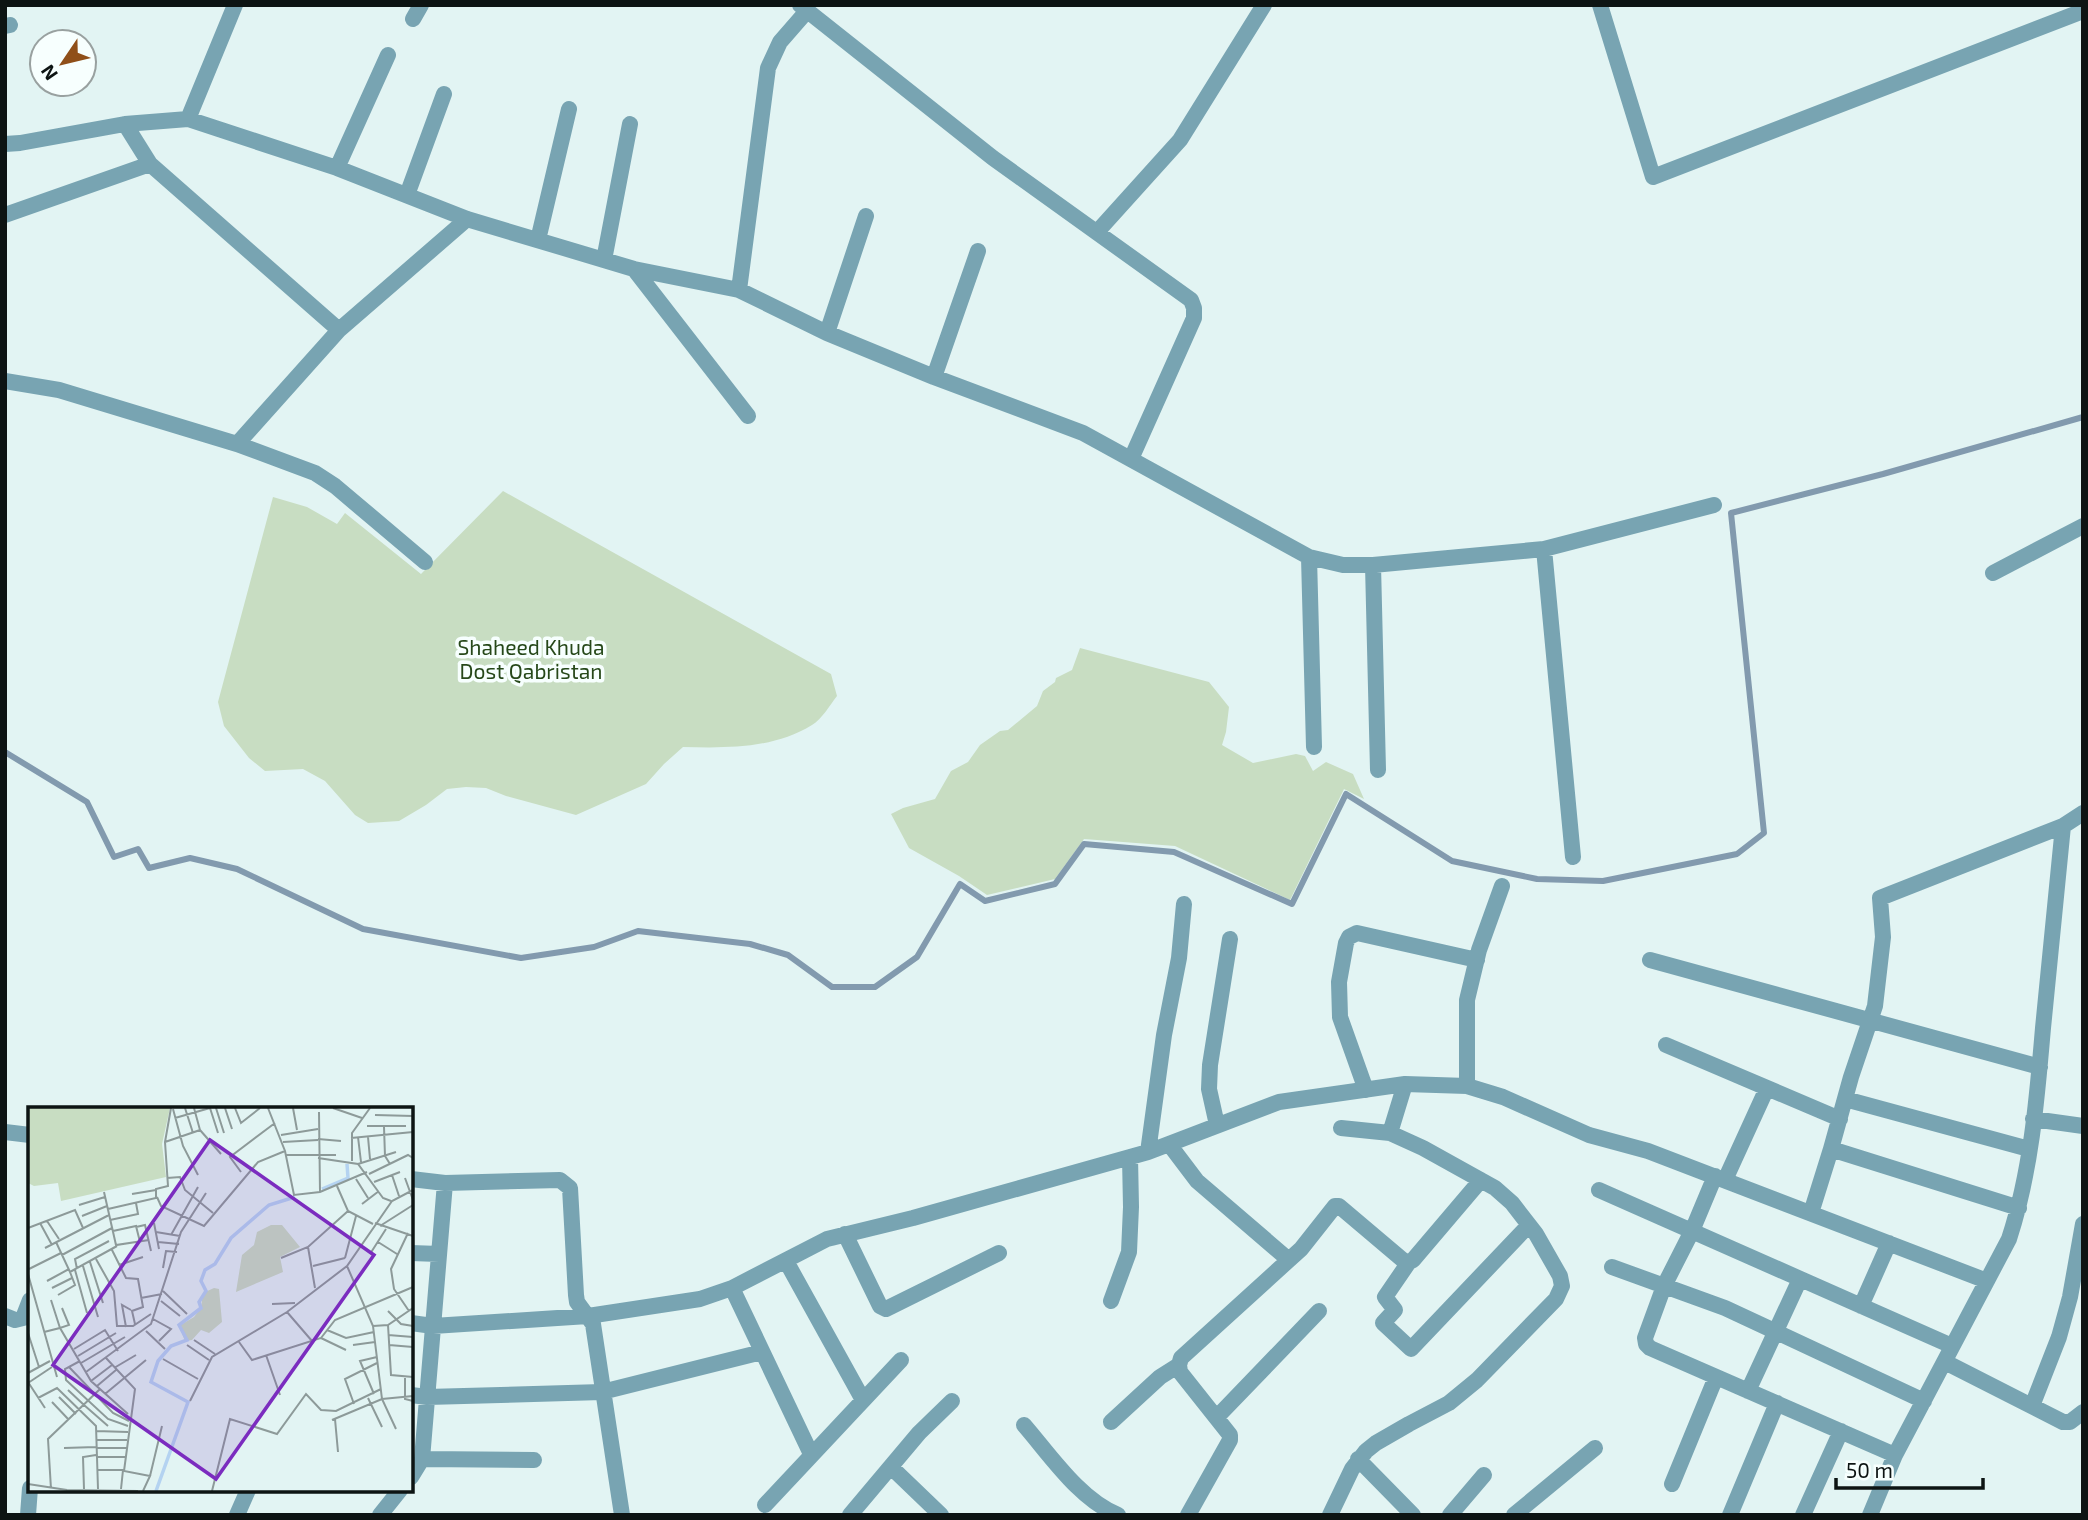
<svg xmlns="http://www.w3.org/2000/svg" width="2088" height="1520" viewBox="0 0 2088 1520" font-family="'Exo 2',sans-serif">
<rect width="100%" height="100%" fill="#e2f4f3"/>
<!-- green -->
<path fill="#c8ddc2" d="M503 491 831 674 837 696C830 705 822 719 812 725 773 749 727 748 683 747L664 764 646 784 576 815 506 796 486 788 466 787 447 789 426 805 399 821 368 823 355 815 325 781 303 769 265 771 249 758 224 726 218 702 273 497 307 507 337 524 345 513 421 574Z
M1080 648 1209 682 1229 707 1226 732 1222 745 1253 763 1296 754 1305 756 1313 771 1326 762 1353 774 1364 799 1344 789 1290 900 1175 846 1084 839 1055 879 987 895 959 876 909 848 891 814 903 808 935 799 951 771 968 762 980 745 1000 731 1008 730 1037 706 1043 691 1055 682 1056 678 1072 670Z"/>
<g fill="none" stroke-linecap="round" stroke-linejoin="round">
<!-- stream -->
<path stroke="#829aae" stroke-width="6" d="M5 752 87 802 114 857 138 849 149 868 190 858 237 869 363 929 521 958 594 947 638 931 750 944 788 955 832 987H875L917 957 960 884 985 901 1055 884 1084 844 1174 852 1292 904 1346 794 1452 861 1537 879 1603 881 1737 854 1764 833 1731 513 1883 474 2083 417"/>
<!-- minor -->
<path stroke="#78a4b2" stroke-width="16" d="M800 5 993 158 1191 300 1194 308V318L1131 459
M1600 5 1653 177 2083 11
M413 19 421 5
M5 26 10 25
M188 119 235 5
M125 124 150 164 339 330
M5 144 20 143 125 124 188 119 337 168 467 219 634 269 739 290 827 333 934 377 1083 433 1309 557 1343 565H1373L1544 549 1714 505
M337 168 388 55
M407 195 444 94
M5 215 150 164
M1097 232 1180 140 1264 5
M538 240 569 109
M604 260 630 124
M634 269 748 416
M739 290 768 68 780 42 807 11
M827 333 866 216
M934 377 978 251
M5 381 59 390 237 444 315 473 335 486 425 562
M237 444 339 330 467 219
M1544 549 1573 857
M1309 557 1314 747
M1373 565 1378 770
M1993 573 2083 526
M1650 960 2040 1067
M1666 1045 1840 1119
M1467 1086V1000L1479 950 1502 886
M1366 1090 1340 1017 1339 982 1346 943 1349 937 1357 933 1477 960
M1845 1099 2029 1149
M2033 1119 2083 1126
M1217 1125 1209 1089 1210 1065 1230 939
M5 1132 30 1135
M1390 1133 1405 1084
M1169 1144 1197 1181 1289 1260
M1831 1149 2019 1208
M1148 1152 1164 1035 1179 958 1184 904
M1715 1176 1692 1231 1664 1286 1645 1338 1646 1344 1650 1348 1895 1455
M411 1179 445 1183 560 1180 570 1188 576 1295 577 1302 593 1324 622 1515
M1725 1180 1767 1088
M1599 1190 1952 1346
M1811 1213 1831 1149 1851 1077 1875 1006 1883 937 1880 898 2063 826 2083 813
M845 1234 880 1306 886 1309 999 1253
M411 1253 439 1254
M786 1261 863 1400
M1409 1262 1385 1297 1395 1310 1383 1323 1411 1349 1529 1225
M1612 1267 1725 1308 1924 1401
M732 1288 811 1454
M1111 1301 1129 1252 1131 1207 1130 1157
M1861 1306 1889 1243
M5 1316 15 1320 23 1318 30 1300
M411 1323 433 1326 588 1316 700 1299 732 1288 827 1239 913 1218 1148 1152 1279 1102 1405 1084 1467 1086 1503 1097 1589 1135 1648 1151 1987 1281
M1945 1362 2063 1422H2070L2083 1412
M1748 1391 1800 1279
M411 1395 427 1397 602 1392 762 1352
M2032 1406 2059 1337 2070 1297 2083 1224
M1217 1417 1319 1311
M1111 1422 1160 1377 1179 1365
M1024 1425C1050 1455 1080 1500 1118 1515
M422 1459 534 1460
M1358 1459 1413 1515
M891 1467 941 1515
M411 1477 422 1459 445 1183
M1672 1484 1716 1377
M765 1505 901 1360
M28 1515 30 1488
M237 1515 248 1490
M380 1515 400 1490
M850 1515 919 1433 952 1401
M1188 1515 1230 1440V1435L1180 1372 1179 1365 1181 1358 1301 1249 1335 1206H1339L1404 1261 1409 1262 1413 1260 1481 1180
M1330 1515 1352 1469 1366 1451 1376 1443 1409 1424 1449 1403 1477 1380 1556 1299 1562 1286 1560 1276 1536 1234 1512 1203 1495 1188 1423 1148 1390 1133 1341 1128
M1450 1515 1484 1475
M1514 1515 1595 1448
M1730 1515 1777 1403
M1803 1515 1841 1431
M1870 1515 1895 1455 2009 1239C2031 1172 2037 1099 2043 1028 2050 961 2056 893 2063 826"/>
</g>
<g text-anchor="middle" stroke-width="7" stroke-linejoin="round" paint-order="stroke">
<!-- park labels -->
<g font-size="21" fill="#264819" stroke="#f7fffe">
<text x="531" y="655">Shaheed Khuda<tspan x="531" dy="24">Dost Qabristan</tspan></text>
</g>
</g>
<!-- overview -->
<g transform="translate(28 1107)">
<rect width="385" height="385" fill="#e2f4f3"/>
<path d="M0 1H142L134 37 138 70 33 94 30 76 6 79 0 76ZM243 118H254L272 140 252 150 255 165 208 185 214 148 226 138 229 125ZM186 181 191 182 194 215 181 226 173 223 164 233 157 234 151 219 166 210 173 201 175 186Z" fill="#c8ddc2"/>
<path fill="none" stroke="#b4d3f1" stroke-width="3.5" d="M294 82 320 71 319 57M128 384 160 295 123 275 130 254 143 239 159 233 151 218 173 201 171 195 178 184 173 174 177 163 187 157 203 131 241 98 267 90"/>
<path fill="none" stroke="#8d9a99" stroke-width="2" d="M157 1 165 26M182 1 190 26M188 1 196 26M197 1 204 22M207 1 213 16 232 1M240 1 257 44 266 88 292 85 339 65M265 1 269 23M305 1 334 11M145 2 155 39 170 68M291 5 292 85M347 8 385 9M147 11 182 1M339 19H378M356 20 357 49 362 57M172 23 193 47M253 28 290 22M330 30 333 55M340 30 342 52M323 31 385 25M290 32 313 34M137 35 172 23 166 1M255 35 290 33M258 48H308M290 51 330 57 355 91 363 94M324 54V26L342 1M330 57 368 45M213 65 202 50 247 16M341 67 380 48 385 51M364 68 371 89M139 71 152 70 157 83 185 106M377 71 385 93M328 72 340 91M346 75 372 65M309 79 320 104 345 117M76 85 88 138 121 133M104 87 128 83M129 90 133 99 176 119 230 55 257 44M334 97 351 84M51 98 77 90M80 102 128 91V82L140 79 137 35 143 1M54 109 79 99M82 113 110 107 108 96M19 114 31 132M12 116 24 138M126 116 131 142M347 116 385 129M352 119 385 98M108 120 117 118 123 144M0 121 47 103 55 121M85 124 108 119 112 135M128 125 152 129M380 126 363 162 366 182 381 204M143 128 170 80M28 135 42 165 89 139M130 135 151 137M350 135 369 147M280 140 287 181M17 141 81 108M84 143 98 171 110 172 115 200 104 204 107 217M342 147 358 122M34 148 84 121M253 151 280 140 320 104M317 151 328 109M68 152 86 184 89 219H105L123 207M62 155 75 196M91 158 115 150M55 159 70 210M285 159 317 151M319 159 345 219 354 292 368 322M135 161 138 144 149 145M1 162 33 146M49 162 47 152 81 134M47 163 59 206M0 167 29 270M19 174 41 162M24 181 44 171M135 184 159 207M30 188 47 178 42 165M113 191 134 187M23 193 32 221 41 218 34 201M133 194 152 209M244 197 267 196M360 204 373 217 385 219M259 205 284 234M125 212 143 222 131 234M360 218 363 268 385 270M345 219 360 218 385 201M98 220 94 198 103 203M299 223 318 231 346 225M118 224 137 242M16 225 32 221 63 274 100 307M0 226 11 260M360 228 385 230M293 231 318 243M166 233 187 247M211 235 224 253 293 231 307 213 385 180M159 238 181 253M325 238 347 235M361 238 385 240M46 242 77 223 90 244M238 248 252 288M50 249 88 226M78 251 107 282 96 364 122 369 115 384M135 252 170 272M52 254 37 262 38 273 80 312 100 319M53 256 97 230M41 260 85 306 101 314M86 261 108 248M58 265 123 217 153 125 178 86M0 266 22 254M377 269V292L385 294M63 274 84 258M0 275 17 301M0 276 24 260M69 279 88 263M40 283 56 298M77 287 118 253M346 287 332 254 349 250M31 290 48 307M10 291 29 281 68 319 70 382M340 291 354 320M162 294 184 250 259 205 319 159 364 94 385 83M24 295 41 313M326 297 317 272 349 256M56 298 80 319M307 312 310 345M304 313 354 292 385 289M68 324 100 325M68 333H99M36 341 68 340M68 341H99M68 350H97M69 363H95L93 382M122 369 134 319M0 377 39 383 110 384M23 382 20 332 72 282M56 382 55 350 68 348M184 384 202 312 249 327 278 287 293 303 308 304 353 282"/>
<path fill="#7b2cbf" fill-opacity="0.15" stroke="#7b2cbf" stroke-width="3.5" d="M182 33 346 148 188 372 25 258Z"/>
<rect width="385" height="385" fill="none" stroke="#0d1413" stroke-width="3.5"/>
</g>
<!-- border -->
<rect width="2088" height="1520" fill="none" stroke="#0d1413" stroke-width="14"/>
<!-- north arrow -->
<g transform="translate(63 63) rotate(235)"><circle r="33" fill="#f7fffe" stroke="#99a1a0" stroke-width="2"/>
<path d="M0-5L12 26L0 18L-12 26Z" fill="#8f4f19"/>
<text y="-10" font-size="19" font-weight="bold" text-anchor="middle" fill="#0d1413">N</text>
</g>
<!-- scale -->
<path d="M1836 1478v10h147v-10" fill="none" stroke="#0d1413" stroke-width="3.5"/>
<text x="1846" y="1478" font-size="21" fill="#0d1413" stroke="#f7fffe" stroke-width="5" paint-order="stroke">50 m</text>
</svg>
